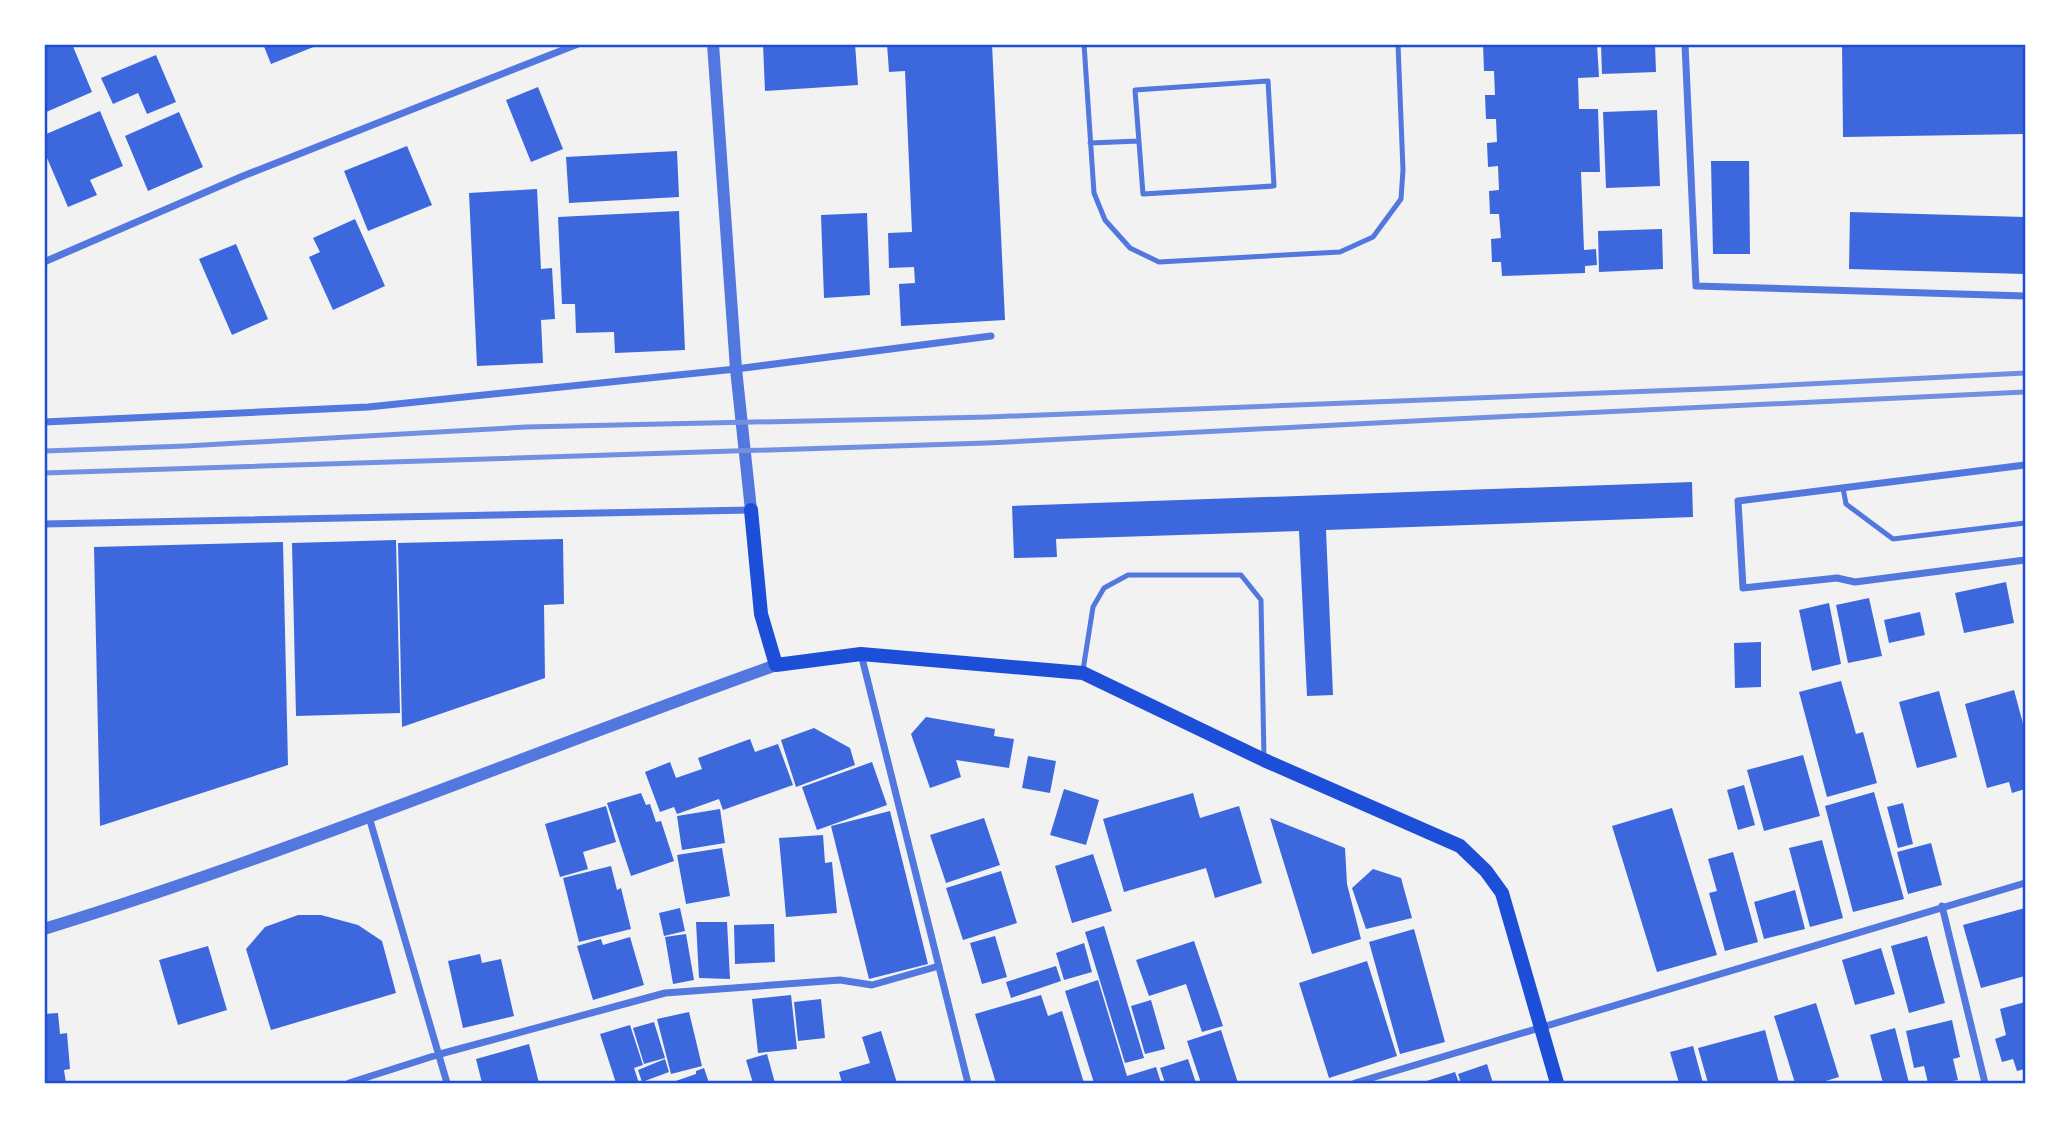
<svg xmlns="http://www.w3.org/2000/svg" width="2069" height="1127" viewBox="0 0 2069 1127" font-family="'Exo 2',sans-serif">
<rect width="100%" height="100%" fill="#f2f2f2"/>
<!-- building -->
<path fill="#3d67dc" d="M44 44H72L92 92 44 113Z
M263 44H321L271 64Z
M763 44H855L858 85 765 91Z
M887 44H992L1005 320 901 326 899 284 915 283 914 267 889 268 888 233 912 232 905 71 889 72Z
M1483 44H1597L1599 77 1578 78 1579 109H1598L1600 172H1581L1584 250 1596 249 1597 265 1585 266V273L1502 276 1501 262H1492L1491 239 1501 238 1499 214H1490L1489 191 1499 190 1498 166 1488 167 1487 143 1497 142 1496 119H1486L1485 95H1495L1494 71H1484Z
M1601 44H1655L1656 72 1602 74Z
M1842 44H2025V134L1843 137Z
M156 55 176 102 147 114 138 93 113 104 101 78Z
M538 87 563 149 531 162 506 100Z
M1657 110 1660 186 1606 188 1603 112Z
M100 111 123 166 90 180 97 195 68 207 44 151V135Z
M179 112 203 167 148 191 125 136Z
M407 146 432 205 368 231 344 171Z
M677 151 679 197 569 203 566 157Z
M1711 161H1749L1750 254H1713Z
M537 189 541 269 552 268 555 319 541 320 543 363 477 366 469 193Z
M679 211 685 350 615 353 614 332 576 333 575 304H562L558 217Z
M1850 212 2025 217V274L1849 269Z
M867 213 870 295 824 298 821 215Z
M355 219 385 286 333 310 309 257 320 252 313 238Z
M1662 229 1663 269 1599 272 1598 231Z
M236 244 268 319 232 335 199 259Z
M1692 482 1693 517 1326 530 1333 695 1307 696 1299 531 1056 539 1057 557 1014 558 1012 506Z
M563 539 564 604 544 605 545 678 402 727 398 543Z
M396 540 400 713 296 716 292 543Z
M283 542 288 765 100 826 94 547Z
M2006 582 2014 623 1964 633 1955 593Z
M1869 598 1882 656 1848 663 1836 605Z
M1829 603 1841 664 1812 671 1799 610Z
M1920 612 1925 635 1889 643 1884 620Z
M1761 642V687L1735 688 1734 643Z
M1841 681 1856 734 1863 732 1877 783 1827 797 1799 692Z
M2014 690 2025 731V789L2012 793 2009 782 1987 788 1965 704Z
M1939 691 1957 757 1917 768 1899 702Z
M926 717 995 729 994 736 1014 739 1009 768 956 760 961 777 930 788 911 734Z
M814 728 850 748 855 765 796 787 781 740Z
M750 739 755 752 778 744 793 785 723 810 719 799 677 814 674 807 660 812 645 772 670 762 676 778 702 769 698 758Z
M1803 755 1820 816 1764 831 1747 770Z
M1028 756 1056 761 1050 793 1022 788Z
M872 762 887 805 817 830 802 787Z
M1744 785 1755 825 1738 830 1727 790Z
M1064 789 1099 800 1086 845 1050 835Z
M1874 792 1904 899 1853 912 1825 806Z
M641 793 646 805 650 804 656 822 661 821 674 861 631 876 607 803Z
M1193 793 1200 818 1239 806 1262 883 1215 898 1206 868 1124 892 1103 819Z
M1903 803 1913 844 1898 848 1887 807Z
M606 806 616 842 583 852 588 869 560 877 545 824Z
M1672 808 1717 955 1657 972 1612 826Z
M720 809 725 843 682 850 677 816Z
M890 811 928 964 869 979 831 826Z
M984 818 1000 865 946 883 930 835Z
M1270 818 1345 848 1347 884 1361 939 1312 954Z
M823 835 825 863 832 862 837 913 786 917 779 838Z
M1822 840 1843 918 1810 927 1789 848Z
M1931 843 1942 885 1908 894 1897 852Z
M722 848 730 896 686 904 677 855Z
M1733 852 1758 942 1725 951 1709 893 1717 891 1708 859Z
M1093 854 1112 911 1072 923 1055 866Z
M611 866 617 890 621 888 631 929 579 942 563 878Z
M1373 869 1401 878 1412 918 1366 929 1352 888Z
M1001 871 1017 923 963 940 946 888Z
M1795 890 1805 929 1764 939 1754 902Z
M680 908 685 931 664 936 659 913Z
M2025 908V976L1981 988 1963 925Z
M298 915H321L358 925 382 941 396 993 271 1030 246 949 265 927Z
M696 922H727L730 979 699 978Z
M774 924 775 962 735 964 734 925Z
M1104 926 1144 1058 1125 1063 1085 932Z
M1414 929 1445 1042 1400 1054 1369 942Z
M686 934 694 980 673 984 665 937Z
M995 936 1007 977 982 984 970 943Z
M1927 936 1945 1003 1909 1013 1891 946Z
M630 937 644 985 593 1000 577 946 601 939 603 945Z
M1194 941 1223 1026 1202 1032 1186 984 1149 996 1136 960Z
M1084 943 1092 972 1064 980 1056 953Z
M208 946 227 1010 178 1025 159 960Z
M1881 948 1895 994 1855 1005 1842 960Z
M480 954 482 963 501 959 514 1016 463 1028 448 961Z
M1367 961 1397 1056 1329 1078 1299 983Z
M1056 966 1061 981 1011 998 1006 982Z
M1098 980 1127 1076 1156 1067 1161 1083H1094L1065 991Z
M791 995 797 1049 758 1053 752 999Z
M1041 995 1048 1016 1062 1011 1084 1083H996L975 1014Z
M821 999 825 1038 798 1041 794 1002Z
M1151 1000 1165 1049 1145 1054 1131 1006Z
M2025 1002V1069L2017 1071 2013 1059 2002 1062 1995 1039 2006 1035 2000 1009Z
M1816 1003 1839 1077 1819 1083H1795L1774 1016Z
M689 1012 702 1066 671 1074 657 1019Z
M58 1013 60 1034 67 1033 70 1069 64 1070 66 1083H44V1014Z
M1952 1020 1960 1057 1953 1059 1958 1080 1943 1083H1928L1924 1066 1914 1068 1906 1031Z
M654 1022 665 1058 644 1064 633 1028Z
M630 1025 643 1065 634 1068 639 1083H616L600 1034Z
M1895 1028 1909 1083H1883L1870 1035Z
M1221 1030 1238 1083H1201L1187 1041Z
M1765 1030 1779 1083H1708L1698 1048Z
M881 1031 897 1083H842L839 1072 870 1063 862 1037Z
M529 1044 539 1083H482L476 1059Z
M1693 1046 1703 1083H1679L1670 1052Z
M767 1054 775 1083H753L746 1060Z
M665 1059 669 1072 642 1082 638 1070Z
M1188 1059 1196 1083H1165L1160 1068Z
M1487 1064 1493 1083H1461L1458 1074Z
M704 1068 709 1083H670L696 1074V1071Z
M1455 1072 1459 1083H1420Z"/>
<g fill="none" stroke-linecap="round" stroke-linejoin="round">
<!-- service -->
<path stroke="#5277de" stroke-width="5" d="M1084 44 1094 193 1105 220 1130 248 1159 262 1340 252 1373 237 1401 199 1403 170 1398 44
M1268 81 1274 186 1143 194 1135 90Z
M1090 143 1139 141
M1843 488 1846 504 1893 539 2025 523
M1083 670 1093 607 1104 588 1128 575H1241L1261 600 1264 759"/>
<!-- minor -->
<path stroke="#5277de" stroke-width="7" d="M1685 44 1696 286 2025 296
M44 262 243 176 578 44
M44 422 368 407 736 369 991 336
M2025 465 1738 501 1743 588 1837 578 1855 582 2025 560
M44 524 751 510
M861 654 968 1083
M369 817 447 1083
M1942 906 1985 1083
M349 1083 440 1054 665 993 840 980 872 985 939 966
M1355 1083 2025 883"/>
<!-- tertiary -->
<path stroke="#5277de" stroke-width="12" d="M713 44 736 369 751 510
M44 929C292 853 532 752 776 665"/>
<!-- secondary -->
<path stroke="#1d4ed8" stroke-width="14" d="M751 510 761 614 776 665 861 654 1083 673 1264 760 1460 846 1486 871 1502 893 1557 1083"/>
<!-- rail -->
<path stroke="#7290e2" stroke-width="5" d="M44 451 186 446 526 427 989 417 1731 388 2025 373
M44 473 987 443 1433 420 2025 392"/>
</g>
<!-- border -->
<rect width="2069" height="1127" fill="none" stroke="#ffffff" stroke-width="91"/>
<rect x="46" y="46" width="1978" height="1036" fill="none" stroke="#1d4ed8" stroke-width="2.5"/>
</svg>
